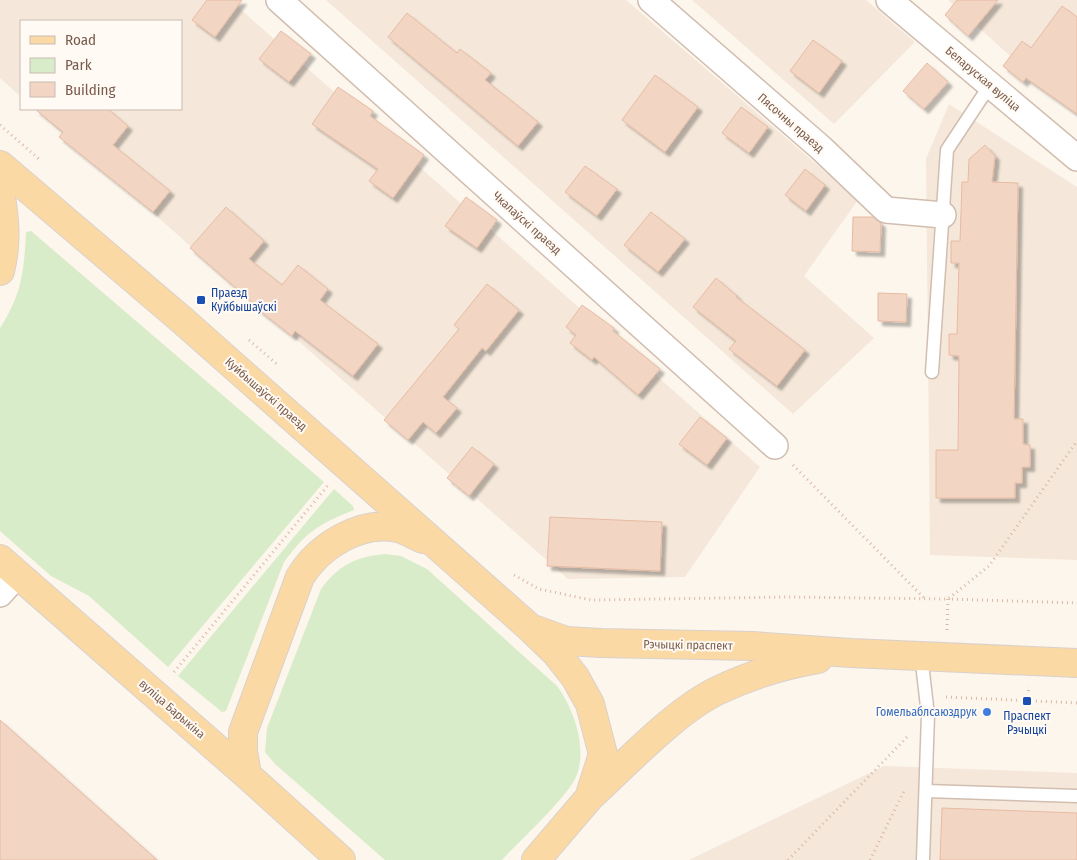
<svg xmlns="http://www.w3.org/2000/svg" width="1077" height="860" viewBox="0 0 1077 860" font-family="'Fira Sans Condensed',sans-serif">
<defs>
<filter id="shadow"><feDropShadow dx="4.5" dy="4.5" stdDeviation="1" flood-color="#0004"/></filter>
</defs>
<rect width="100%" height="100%" fill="#fdf6ec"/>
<!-- residential -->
<path fill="#f5e8da" d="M0 0H230L760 467 685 577 568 579 35 109H181V21H21V97L0 78Z
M326 0H626L858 200 804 276 874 338 793 414Z
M692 0H866L915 42 834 124Z
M948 0H1077V116Z
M949 104 1077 187V560L930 555 926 159Z
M884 766 1077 773V860H689Z"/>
<!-- green -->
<path fill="#d8ecc9" d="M31 231 324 482 168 667 89 596 51 576 0 531V328C22 294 24 271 26 232Z
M334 489 353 506 354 510C319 524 307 531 284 562L226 711 222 712 178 676Z
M384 554 401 556 427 569 557 686C574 709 588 749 576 777 566 799 520 840 502 860H385L275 764 265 752 267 728 321 589C338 566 355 557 384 554Z"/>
<!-- building -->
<path fill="#f3d5c3" stroke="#e6bba3" filter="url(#shadow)" d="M207 0H242L215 37 192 20Z
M957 0H998L968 36 945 15Z
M1062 6 1077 17V114L1026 78 1023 82 1003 66 1022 41 1031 48Z
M407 13 457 53 460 49 491 73 485 80 538 122 518 146 388 37Z
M281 31 311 54 289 82 259 59Z
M813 40 842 61 819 93 790 71Z
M927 63 948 82 924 109 903 91Z
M655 75 698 107 665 152 622 120Z
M338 87 373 111 370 116 424 155 393 198 369 181 378 169 312 124Z
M741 107 768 127 749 153 722 133Z
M35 109H108L128 126 113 145 170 191 153 212 59 137 63 132Z
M985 145 995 156 992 182 1018 183 1014 419H1023V444L1030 445V467H1022V483H1015V498H936V450H958L959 356 949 355V334H957L959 263H951V241H960L962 182H968L969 159Z
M585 166 617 189 597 216 565 192Z
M805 169 825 185 806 211 785 195Z
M466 197 497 220 477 248 445 226Z
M226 207 264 241 249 259 282 285 298 265 328 289 320 300 378 344 353 376 295 331 292 336 251 304 252 302 190 248Z
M651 212 685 239 658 272 624 245Z
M853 217H873L881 223 880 252 852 251Z
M716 278 737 296 736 297 805 350 777 386 729 349 736 341 693 307Z
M487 284 519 310 486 351 482 348 443 397 457 408 436 433 423 422 408 440 384 420 459 329 454 325Z
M878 293 907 294 906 322 878 321Z
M582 305 614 328 613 331 660 369 638 395 594 357 592 360 570 343 576 335 566 327Z
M700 417 727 438 707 465 679 444Z
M472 447 494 464 469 496 447 478Z
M550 517 662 522 660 571 547 566Z
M0 720 157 860H0Z
M942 808 1077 813V860H940Z"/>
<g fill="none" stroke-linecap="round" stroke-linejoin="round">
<!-- service casing -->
<g stroke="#d1beb0" stroke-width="15">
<path id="service" d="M932 372 947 150 990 85
M921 655 928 715 923 860
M926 791 1077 796"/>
</g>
<!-- minor casing -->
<g stroke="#d1beb0" stroke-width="28">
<path id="minor" d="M279 0 775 446
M651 0 821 148 886 210 943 215
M889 0 1077 158
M0 594 17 575"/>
</g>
<!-- primary casing -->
<g stroke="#dad1cd" stroke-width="30">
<path id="primary" d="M0 165 182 320 528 626 556 653 575 677 590 704 603 754 589 798 536 860
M0 192C5 219 7 244 0 271
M0 559 247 775 341 860
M536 630 566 641 601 643 752 646 851 653 1077 663
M247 775 243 751V732L300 577C319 546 360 520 398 528 406 530 415 536 423 539
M592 795C627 763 676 710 719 690 750 675 784 665 818 659"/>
</g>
<!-- path -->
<path stroke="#d9b8a5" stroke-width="3" stroke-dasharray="1 4" stroke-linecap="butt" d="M0 125 39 159
M249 340 278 365
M793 465 925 599
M514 575 539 589 591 600 788 597 948 599 989 566 1077 441
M947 630 948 599 1077 603
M174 672 329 484
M946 697 1077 703
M1027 701 1029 686
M788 860 908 736
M870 860 904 791"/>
<!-- service -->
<use href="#service" stroke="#fff" stroke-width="12"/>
<!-- minor -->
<use href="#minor" stroke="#fff" stroke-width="25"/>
<!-- primary -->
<use href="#primary" stroke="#fbd9a5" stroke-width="28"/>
</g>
<!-- markers -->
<g fill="#1a4fb4" stroke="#fffaf3" stroke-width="2">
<rect x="196" y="295" width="10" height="10" rx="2.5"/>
<rect x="1022" y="696" width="10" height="10" rx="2.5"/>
</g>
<circle fill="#3f7fe0" stroke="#fffaf3" stroke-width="2" cx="987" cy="712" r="5"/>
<g text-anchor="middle" stroke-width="4" stroke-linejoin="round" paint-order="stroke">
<!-- street labels -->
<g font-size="12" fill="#7a5c4d" stroke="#fffaf3">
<text transform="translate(983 79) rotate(40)" y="4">Беларуская вуліца</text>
<text transform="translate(791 123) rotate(41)" y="4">Пясочны праезд</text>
<text transform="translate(527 223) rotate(42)" y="4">Чкалаўскі праезд</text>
<text transform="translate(266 394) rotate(41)" y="4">Куйбышаўскі праезд</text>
<text transform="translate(688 645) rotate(1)" y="4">Рэчыцкі праспект</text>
<text transform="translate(172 709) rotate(41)" y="4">вуліца Барыкіна</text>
</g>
<!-- transit labels -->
<g font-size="12" fill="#164399" stroke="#fffaf3" text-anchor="start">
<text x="211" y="297">Праезд<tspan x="211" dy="14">Куйбышаўскі</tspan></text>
<text x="1027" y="720" text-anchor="middle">Праспект<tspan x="1027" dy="14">Рэчыцкі</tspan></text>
</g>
<!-- shop labels -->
<g font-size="12" fill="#366cbe" stroke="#fffaf3" text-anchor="end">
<text x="977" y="716">Гомельаблсаюздрук</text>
</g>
</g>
<!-- legend -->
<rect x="20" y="20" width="162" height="90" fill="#fffaf3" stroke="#cabbb1"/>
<rect x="30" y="36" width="25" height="8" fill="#fbd9a5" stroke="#cabbb1"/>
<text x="65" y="45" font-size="15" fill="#7a5c4d">Road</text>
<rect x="30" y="58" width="25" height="15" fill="#d8ecc9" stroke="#cabbb1"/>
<text x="65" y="70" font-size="15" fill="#7a5c4d">Park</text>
<rect x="30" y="82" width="25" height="15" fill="#f3d5c3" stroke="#cabbb1"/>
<text x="65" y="95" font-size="15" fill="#7a5c4d">Building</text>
</svg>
